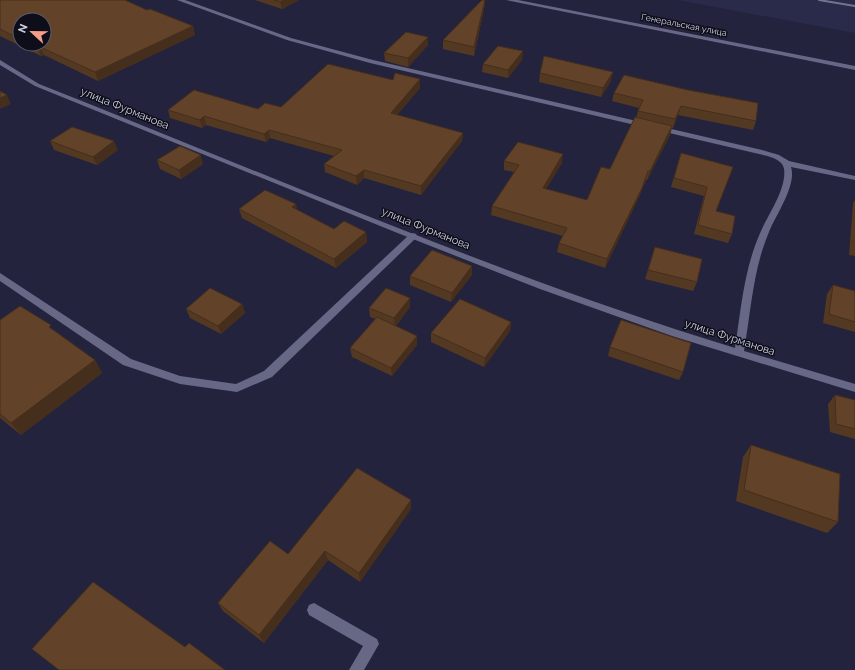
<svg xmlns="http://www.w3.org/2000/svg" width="855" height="670" viewBox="0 0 855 670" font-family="Raleway,sans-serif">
<rect width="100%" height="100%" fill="#23233d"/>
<!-- built -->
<path fill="#2a2a4a" d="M677 0H855V33Z"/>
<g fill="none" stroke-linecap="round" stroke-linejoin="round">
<!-- service -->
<path fill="#666886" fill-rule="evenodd" d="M413 233 416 234 417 236 416 238 272 377 237 392 180 384 123 365 0 281V273L131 359 180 376 236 384 264 371 410 234Z"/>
<!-- minor -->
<path fill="#666886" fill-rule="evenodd" d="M177 0H185L291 38 373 60 762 150 779 155 789 161 855 176V180L791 167C797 185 776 215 769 232 753 269 751 311 744 351L855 384V392L672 336 540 289 395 232 35 86 0 65V60L39 84C269 175 498 275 735 348 741 309 744 268 761 231 768 215 787 188 784 169 783 159 768 156 759 154L370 63 287 40Z
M506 0H518L855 66V70Z
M314 603 377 639 379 644 364 670H349L363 646 309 615 307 610 309 605Z"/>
<!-- rail -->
<path stroke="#74758b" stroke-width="2" d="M819 0 855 6"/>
</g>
<!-- wall -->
<path fill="#543922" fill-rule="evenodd" d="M0 0 147 10 193 26 195 35 98 81 44 55 41 56 0 36ZM20 20 44 44H20Z
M255 0H299L282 9Z
M485 4 474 56 443 49V40Z
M428 45 408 67 385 61 384 53Z
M522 60 508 78 482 72 483 64Z
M540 73 611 81 601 97 539 82Z
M624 75 756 121 753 130 678 115 673 128H672L670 135 647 180H646L639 197 605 268 557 252 559 243 563 236 491 215 492 206 514 172 504 170V161L562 163 546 189 587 200 610 169 636 118 639 108 612 101 614 93Z
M420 79V88L397 115 463 133 462 141 421 195 364 178 357 185 325 172 324 164 334 156 270 138 266 142 206 125 202 128 170 118 168 110 258 109 281 107 393 80Z
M50 141 118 150 97 165 54 150Z
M681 153 733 167 716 211 732 234 728 243 694 234 704 196 671 187Z
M157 160 203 164 181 179 160 169Z
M855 200V256L849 255 853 203Z
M296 204 297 210 334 229 366 232 367 242 336 268 242 218 239 209Z
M655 247 697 282 693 291 645 279Z
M472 275 451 302 410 285V276Z
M833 285 855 291V332L823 323 827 294Z
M410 298V307L396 326 417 336V345L392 376 352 357 350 348 376 319 370 317 369 308Z
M242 304 245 313 221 334 190 318 186 309Z
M0 320 54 330 95 360 102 373 21 435 0 418Z
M511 322 510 331 484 367 431 342V333Z
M610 347 683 372 679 380 608 356Z
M835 395 855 400V439L830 432 828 404Z
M751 445 838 522 827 533 736 501 743 457Z
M411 500V509L360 582 328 560 264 643 223 611 218 603 288 554Z"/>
<!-- shaded-wall -->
<path fill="#452e1c" d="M285 0H299L282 9 280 2Z
M485 0V4L474 56V47Z
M193 26 195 35 98 81 95 72Z
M428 37V45L408 67V58Z
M40 47 44 55 41 56 38 48Z
M523 51 522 60 508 78V70Z
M613 72 611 81 601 97 603 88Z
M420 79V88L392 121 391 113Z
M7 95 11 104 0 109V98Z
M681 106 678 115 673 128 675 119Z
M204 116 206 125 202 128 200 120Z
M672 126 670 135 647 180 650 171Z
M269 130 270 138 266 142 264 134Z
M463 133 462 141 421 195V186Z
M114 141 118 150 97 165 93 157Z
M563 154 562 163 541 197 543 188Z
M201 155 203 164 181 179 179 170Z
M364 170V178L357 185 356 176Z
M648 171 639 197 605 268 607 259Z
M296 204 298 213 292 207Z
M366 232 367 242 336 268 334 259Z
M472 266V275L451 302 452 293Z
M410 298V307L395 327 394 318Z
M242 304 245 313 221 334 218 326Z
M511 322 510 331 484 367 485 358Z
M417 336V345L392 376 391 368Z
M95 360 102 373 21 435 11 423Z
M411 500V509L360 582 359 573Z
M325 551 328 560 264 643 259 635Z"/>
<!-- building -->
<path fill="#624228" stroke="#452e1c" d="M0 0H125L147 10 150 9 193 26 95 72 40 47 38 48 30 44H44V20H20V39L0 29Z
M274 0H285L280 2Z
M482 0H485L474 47 443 40Z
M406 32 428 37 408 58 384 53Z
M498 46 523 51 508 70 483 64Z
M544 56 613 72 603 88 540 73Z
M328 64 393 80 395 73 420 79 391 113 463 133 421 186 364 170 356 176 324 164 342 150 269 130 264 134 204 116 200 120 168 110 194 90 258 109 265 103 281 107Z
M624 75 688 90 758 103 756 121 681 106 675 119 638 111 643 100 614 93Z
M0 91 7 95 0 98Z
M635 117 672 126 650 171H648L642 188 607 259 559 243 567 228 492 206 519 165 504 161 518 142 563 154 543 188 587 200 601 167 610 169Z
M72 127 114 141 93 157 50 141Z
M180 146 201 155 179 170 157 160Z
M681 153 733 167 716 211 735 216 732 234 698 225 707 187 674 178Z
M265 190 296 204 292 207 334 229 344 221 366 232 334 259 239 209Z
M655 247 702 259 697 282 648 270Z
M432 250 472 266 452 293 410 276Z
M833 285 855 291V322L829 314Z
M210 288 242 304 218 326 186 309Z
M386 288 410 298 394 318 369 308Z
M460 299 511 322 485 358 431 333Z
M20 306 51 325 49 327 95 360 11 423 0 414V320Z
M377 317 417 336 391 368 350 348Z
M621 320 691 343 683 372 610 347Z
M835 395 855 400V429L836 424Z
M751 445 840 474 838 522 744 490Z
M357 468 411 500 359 573 325 551 259 635 218 603 270 541 288 554Z
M93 582 185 647 189 643 225 670H59L32 649Z"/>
<g text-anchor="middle" stroke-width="3" stroke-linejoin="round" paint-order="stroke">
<!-- far-street labels -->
<g font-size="9" fill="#ced0e1" stroke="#0e0e1a">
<text transform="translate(684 25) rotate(11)" y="3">Генеральская улица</text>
</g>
<!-- street labels -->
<g font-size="11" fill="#ced0e1" stroke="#0e0e1a">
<text transform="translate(125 108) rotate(22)" y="4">улица Фурманова</text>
<text transform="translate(426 228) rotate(22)" y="4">улица Фурманова</text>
<text transform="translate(730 337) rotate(18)" y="4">улица Фурманова</text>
</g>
</g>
<!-- north arrow -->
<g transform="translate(32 32) rotate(292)"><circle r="19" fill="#0e0e1a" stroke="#5b5c6a"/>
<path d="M0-3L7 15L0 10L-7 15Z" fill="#f49e88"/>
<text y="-6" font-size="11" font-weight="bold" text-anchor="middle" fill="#ced0e1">N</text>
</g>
</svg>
